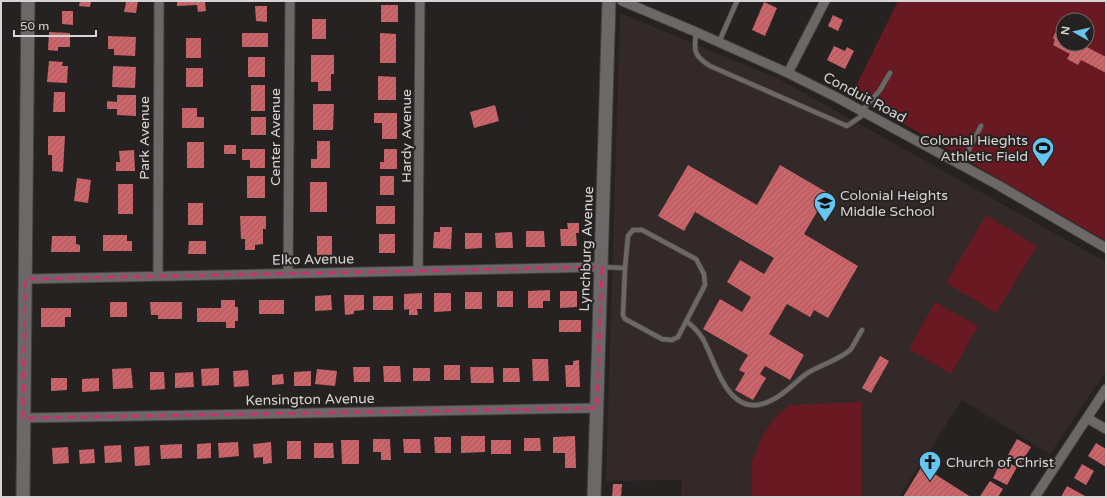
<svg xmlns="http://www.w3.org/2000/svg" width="1107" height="498" viewBox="0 0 1107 498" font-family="'Varela Round',sans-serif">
<defs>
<pattern id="building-hatch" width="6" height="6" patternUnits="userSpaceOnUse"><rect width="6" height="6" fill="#cb6569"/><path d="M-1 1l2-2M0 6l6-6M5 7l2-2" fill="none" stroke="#a15a5d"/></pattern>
</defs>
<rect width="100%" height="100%" fill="#262222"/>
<!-- built -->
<path fill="#332928" d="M620 13 779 79 1106 262V371L1050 454 962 400 899 497H681L682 480 606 481Z"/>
<!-- pitch -->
<path fill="#681922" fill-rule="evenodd" d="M898 1H1106V241L852 94ZM1063 20H1087V44H1063Z
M986 215 1037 246 996 313 946 283Z
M935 302 978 326 951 374 909 349Z
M861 402V497H752V461L763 435 775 417 790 405Z"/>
<!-- building -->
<path fill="url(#building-hatch)" d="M80 1H91L90 7 79 6Z
M123 1H138L136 13 124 12 126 2Z
M177 1H205L206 11 198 12 197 5 177 6Z
M764 2 777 8 765 36 752 30Z
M381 5H398V22H381Z
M255 6H267V22L256 21Z
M62 11H73V25L62 24Z
M833 15 843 20 838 31 828 26Z
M312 19H326V39H312Z
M1056 31 1063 34V44H1081L1106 57V73L1081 60 1078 65 1067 59 1070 54 1053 45 1055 40 1053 38Z
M49 32 70 33V47H58V51L48 50Z
M242 33H268V47H242Z
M380 33 396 34V63H380Z
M108 36 136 37 135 56 114 55V49H108Z
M186 38H201V58H186Z
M834 46 845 51 847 47 854 51 845 69 827 60Z
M311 55H334V74H331V91H318V82H311Z
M248 57H265V77H248Z
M49 61 63 62 62 66H68L67 83 47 82Z
M113 66 136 67 135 88 112 87Z
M186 68H203V87H186Z
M378 76 396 77V100H378Z
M251 85H265V111H251Z
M54 92H65V112H53Z
M117 95H136V116L117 115V109H107V101L117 102Z
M313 104H334L333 130H313Z
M495 105 499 121 474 128 470 112Z
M182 108H197V117H204V128H182Z
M374 113H397V139H382V123H374Z
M251 117H266V135H251Z
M48 136H65L63 172 52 171V155H48Z
M317 141H330V168H311V159H317Z
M187 142H204V168H187Z
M224 145H236V154H224Z
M242 149H265V168H250V160H242Z
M384 149H397V169H380V162H384Z
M134 150 135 171H116V162H120L119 151Z
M688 165 757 205 780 165 828 193 804 234 858 266 828 318 814 310 810 317 787 304 769 334 804 355 790 380 765 366 760 374 766 378 753 400 735 390 745 373 739 370 748 355 703 329 720 299 742 312 751 297 727 282 740 260 764 274 774 258 695 212 684 231 658 216Z
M247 176H265V198H247Z
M380 176H394V195H380Z
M77 178 91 180 88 203 74 201Z
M310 182H327V212H310Z
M118 184H133V214H118Z
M188 203H203V225H188Z
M376 206H395V224H376Z
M240 216H266V229H263V244L255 245V250H245V239H241Z
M567 223H579V233H576L577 246H561L560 229H568Z
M440 227H452L451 249 433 248 434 232H440Z
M526 231H544L545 247H526Z
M512 232 513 248H496L495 233Z
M465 233H482V248L465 249Z
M379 234H395V253H379Z
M103 235H127V241H132V251H103Z
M52 236H76V244L80 245V252H51Z
M317 236H332V255H317Z
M189 241H206V254H188Z
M550 290V301H543V308H528V291Z
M497 291H513V307H497Z
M560 291H577V307L560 308Z
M465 292H482V309H465Z
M422 293V309H417L418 315H409V309L404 310V294Z
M434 293H451V311L434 312Z
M331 295 332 310 315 311V296Z
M344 295H364V310L354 311V314L345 315Z
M373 296H393V310H373Z
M221 300H235V307H238V321H235V328H226V322H197V308H221Z
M259 300H284V314H259Z
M110 302H127V317H110Z
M150 302H182V319H158V315H151Z
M41 308H71V317H65V327H41Z
M559 320H581V332H559Z
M880 356 889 361 871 393 862 388Z
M532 359H548L549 381H533Z
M579 360 580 387H566L565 365H573V361Z
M444 365H460V380H444Z
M383 366H400L401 382H384Z
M353 367H370V382H354Z
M470 367H493L494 383H471Z
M131 368 133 388 113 389 112 369Z
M219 368V385L202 386 201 369Z
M413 368H430V381H413Z
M503 368H519L520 382H503Z
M317 369 337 371 335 386 315 384Z
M248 370 249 386 234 387 233 371Z
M311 371V386H294V372Z
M150 372H164L165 389 150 390Z
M193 372 194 387 175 388V373Z
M283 374 284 384 272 385V375Z
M51 378H67V390L51 391Z
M99 378V391L82 392V379Z
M461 436H485V452L461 453Z
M575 436 576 468H565V453H553V437Z
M434 437H451V453H435Z
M524 438H540L541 451H524Z
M373 439H390L391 460H381V452H373Z
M403 439H420L421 453H404Z
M1017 439 1031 447 1021 463 1008 455Z
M341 440H359V464H342Z
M491 440H511V454H491Z
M287 441H301V459H287Z
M238 442 239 456 219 458 218 443Z
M271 442 272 463 263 464V457L254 458 253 444Z
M211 443V458L197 459V444Z
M314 443H333L334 458H314Z
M1096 443 1106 449V467L1088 456Z
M182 444V458L161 459 160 445Z
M121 445 122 462 105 463 104 446Z
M149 446 150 465 135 466 134 447Z
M68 447 69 463 53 464 52 448Z
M94 449 95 463 80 464 79 450Z
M1002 460 1017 467 1007 485 993 478Z
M1082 464 1094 471 1086 485 1074 478Z
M922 466 971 497H903Z
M990 481 1003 489 998 497H981L980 496Z
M613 484H622L621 497H612Z
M1067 486 1085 496 1084 497H1061Z"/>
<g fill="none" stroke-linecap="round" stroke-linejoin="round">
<!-- lane casing -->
<g stroke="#434040" stroke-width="6">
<path id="lane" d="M696 32C694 51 693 55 710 66L847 126 866 113
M719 42 737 1
M862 111 880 90 890 73
M961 165 981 126
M602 267 625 268 623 315 625 319 662 339 672 340 678 337 705 285 704 274 696 259 642 230H633L628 236 625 268
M686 321C693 326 698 331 703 339 717 365 729 423 772 400 785 394 794 383 806 374 817 366 842 359 851 349 855 343 858 336 862 330"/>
</g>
<!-- street casing -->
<g stroke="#434040" stroke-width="11">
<path id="street" d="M622 1 696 32 788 73 836 97 998 185 1106 248
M788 73 825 1
M418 271 420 1
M288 274 290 1
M158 276 159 1
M25 279 602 267
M23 418 597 408
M1087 418 1106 429
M1035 497 1106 389"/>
</g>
<!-- secondary casing -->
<g stroke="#434040" stroke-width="15">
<path id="secondary" d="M23 497 28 1
M594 497 609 1"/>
</g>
<!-- lane -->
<use href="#lane" stroke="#6d6868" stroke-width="4.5"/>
<!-- street -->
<use href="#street" stroke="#6d6868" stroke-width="9"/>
<!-- secondary -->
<use href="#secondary" stroke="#6d6868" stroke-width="13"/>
</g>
<!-- marked area -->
<path fill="none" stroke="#c5346d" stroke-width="3" stroke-dasharray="8 5" stroke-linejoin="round" d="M602 267 597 408 23 418 25 279Z"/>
<!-- icons -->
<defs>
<g id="stadium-pin" transform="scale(1.15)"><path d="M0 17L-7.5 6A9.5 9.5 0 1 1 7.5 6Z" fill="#65c5ef" stroke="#262222"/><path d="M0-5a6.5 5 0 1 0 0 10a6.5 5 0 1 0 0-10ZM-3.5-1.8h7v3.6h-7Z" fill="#111"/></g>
<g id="school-pin" transform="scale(1.15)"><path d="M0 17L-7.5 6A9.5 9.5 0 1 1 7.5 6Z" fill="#65c5ef" stroke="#262222"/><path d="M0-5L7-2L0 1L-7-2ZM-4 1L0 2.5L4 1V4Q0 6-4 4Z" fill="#111"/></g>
<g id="church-pin" transform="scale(1.15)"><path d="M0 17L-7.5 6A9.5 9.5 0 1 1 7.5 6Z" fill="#65c5ef" stroke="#262222"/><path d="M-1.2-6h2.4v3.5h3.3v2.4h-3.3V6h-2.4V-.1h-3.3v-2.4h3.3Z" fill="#111"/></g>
</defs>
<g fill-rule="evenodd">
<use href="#stadium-pin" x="1043" y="148"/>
<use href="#school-pin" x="825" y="203"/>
<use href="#church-pin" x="930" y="462"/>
</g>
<g text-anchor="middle" stroke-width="4" stroke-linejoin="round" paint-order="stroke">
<!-- street labels -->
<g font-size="14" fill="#d6d4d4" stroke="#262222">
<text transform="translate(865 97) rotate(28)" y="5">Conduit Road</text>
<text transform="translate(406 136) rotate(-90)" y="5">Hardy Avenue</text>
<text transform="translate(275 137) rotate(-90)" y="5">Center Avenue</text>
<text transform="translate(144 138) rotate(-90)" y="5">Park Avenue</text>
<text transform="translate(586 249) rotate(-88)" y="5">Lynchburg Avenue</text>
<text transform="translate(313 259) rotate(-1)" y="5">Elko Avenue</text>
<text transform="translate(310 399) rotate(-1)" y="5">Kensington Avenue</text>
</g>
<!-- poi labels -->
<g font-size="14" fill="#d6d4d4" stroke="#262222" text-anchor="start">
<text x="1028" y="145" text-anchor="end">Colonial Hieghts<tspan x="1028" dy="16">Athletic Field</tspan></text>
<text x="840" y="200">Colonial Heights<tspan x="840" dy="16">Middle School</tspan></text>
<text x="946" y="467">Church of Christ</text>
</g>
</g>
<!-- border -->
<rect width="1107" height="498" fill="none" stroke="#d6d4d4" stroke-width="4"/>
<!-- north arrow -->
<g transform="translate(1075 32) rotate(278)"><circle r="19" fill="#262222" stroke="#6c6969"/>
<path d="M0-3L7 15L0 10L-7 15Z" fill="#65c5ef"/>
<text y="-6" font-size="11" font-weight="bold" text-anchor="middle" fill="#d6d4d4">N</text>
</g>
<!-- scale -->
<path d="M14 30v6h82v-6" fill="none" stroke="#d6d4d4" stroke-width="2"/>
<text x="20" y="30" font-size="12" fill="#d6d4d4" stroke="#262222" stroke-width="3" paint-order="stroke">50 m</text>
</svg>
